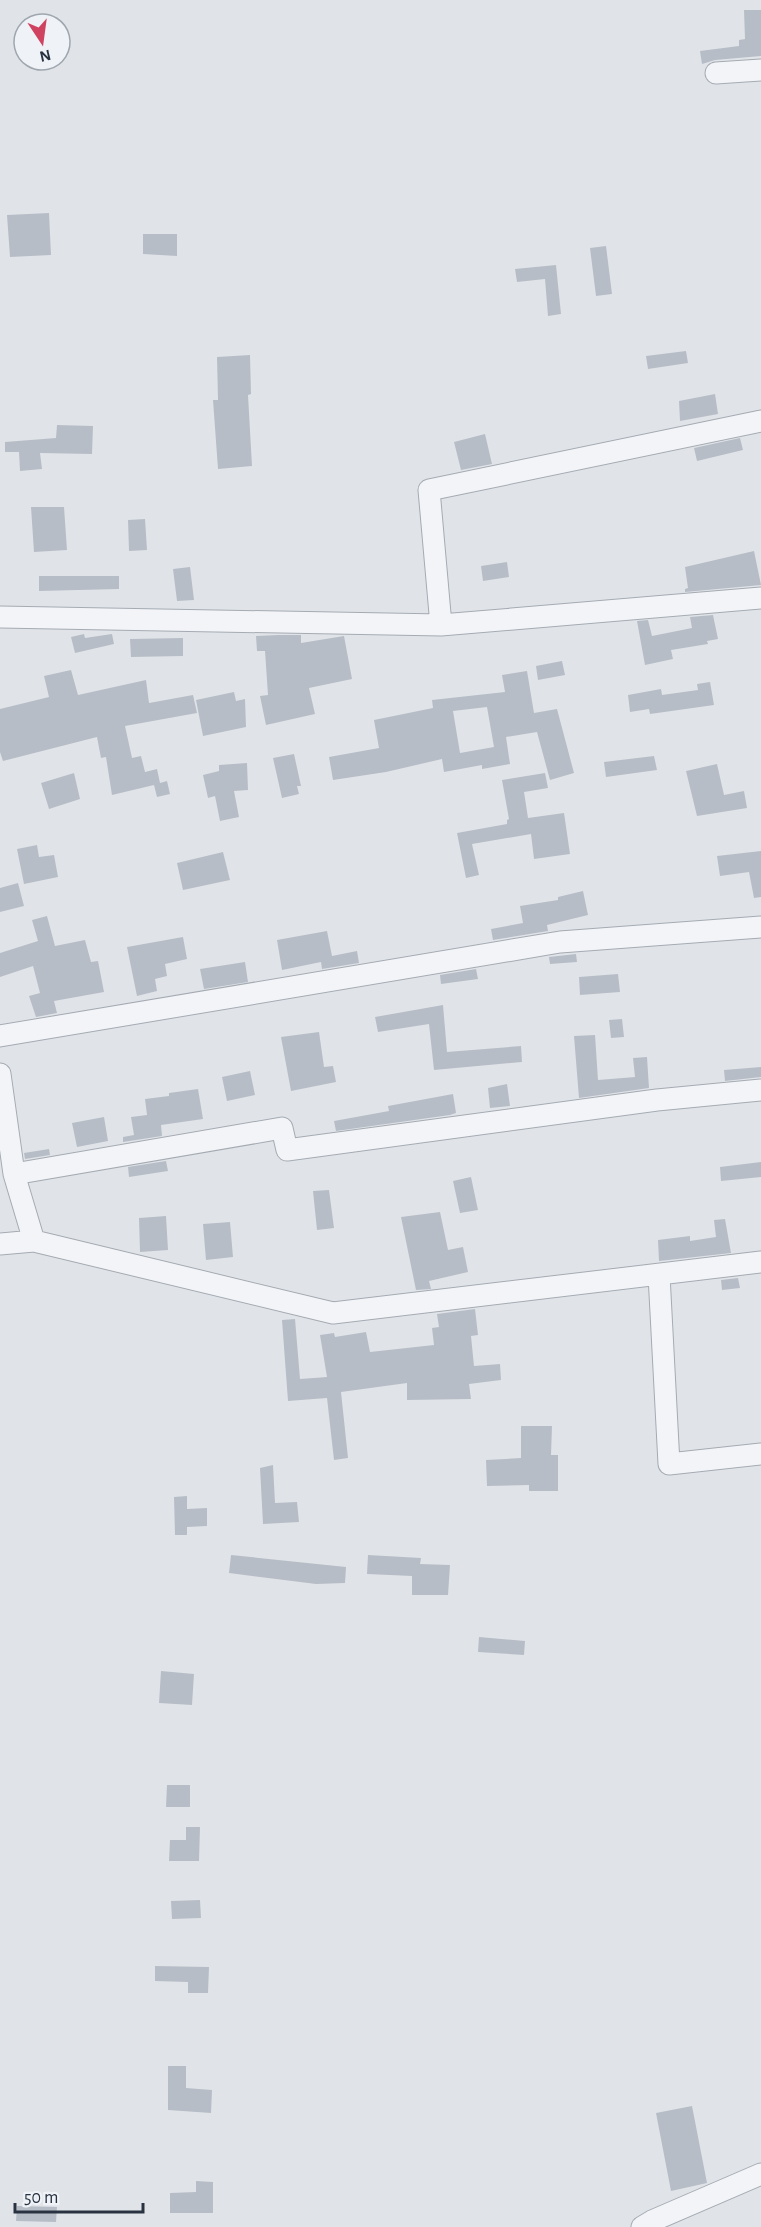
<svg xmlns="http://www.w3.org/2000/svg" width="761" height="2227" viewBox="0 0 761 2227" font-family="'Alegreya Sans',sans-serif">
<rect width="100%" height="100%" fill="#e0e4e9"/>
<!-- building -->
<path fill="#b7bdc6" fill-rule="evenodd" d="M744 10H761V56L715 60 702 64 700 51 739 46V40L745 39Z
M49 213 51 255 10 257 7 215Z
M143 234H177V256L143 254Z
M606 246 612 294 596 296 590 248Z
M556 265 561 314 548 316 545 279 517 282 515 269Z
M686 351 688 363 648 369 646 356Z
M250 355 251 394 248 395 252 466 218 469 213 400H218L217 357Z
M715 394 718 414 680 421 679 401Z
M57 425 93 426 92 454 40 453 42 469 20 471 19 452H5V442L56 438Z
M485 434 492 464 461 470 454 442Z
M740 438 743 450 697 461 694 448Z
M31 507H64L67 550 34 552Z
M145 519 147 550 129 551 128 520Z
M754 551 761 585 685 592V589L688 588 685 567Z
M507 562 509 577 483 581 481 566Z
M190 567 194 600 177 601 173 569Z
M39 576H119V589L39 591Z
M713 615 718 639 707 641 708 644 671 650 673 659 645 665 637 621 648 620 652 636 692 628 690 617Z
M84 634 85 638 112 634 114 644 75 653 71 637Z
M278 635H301V643L344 636 352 679 309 688 315 714 266 725 260 696 268 695 265 651H257L256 636Z
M183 638V656L131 657 130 639Z
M562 661 565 675 538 680 536 666Z
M71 670 78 695 146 680 149 703 193 695 197 713 125 726 132 758 141 756 145 772 157 769 160 783 167 781 170 794 157 797 154 785 112 795 106 757 101 758 97 737 3 761 0 752V709L49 697 44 676Z
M527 671 534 713 557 709 574 773 550 780 537 732 506 737 510 764 482 769V765L444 772 442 759 386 772 333 780 329 757 379 748 374 720 433 708 432 700 505 692 502 675ZM487 707 494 747 460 753 453 711Z
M710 682 714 705 650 714 649 709 630 712 628 695 661 689 662 695 698 690 697 684Z
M234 692 236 701 245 699 246 727 203 736 196 700Z
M294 754 301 786H297L299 794 282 798 273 758Z
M654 756 657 770 606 777 604 762Z
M247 763 248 790 234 791 239 817 220 821 215 796 208 798 203 775 219 771V765Z
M717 764 724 795 744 791 747 808 697 816 686 771Z
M74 773 80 799 49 809 41 783Z
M545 773 548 788 524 792 528 818 564 813 570 854 534 859 531 834 472 844 479 875 466 878 457 833 507 824V820L509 819 502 780Z
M37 845 39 857 54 855 58 877 24 884 17 849Z
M761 851V897L754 898 749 872 720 876 717 856Z
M223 852 230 880 183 890 177 863Z
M18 883 24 906 0 912V888Z
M583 891 588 915 547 925 548 931 493 940 491 929 523 923 520 906 558 900V897Z
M47 916 55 946 85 940 91 962 98 961 104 992 54 1001 57 1013 36 1017 29 996 40 993 33 966 0 977V953L38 941 32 920Z
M327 931 332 956 357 951 359 963 322 969 321 962 282 970 277 940Z
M183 937 187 959 165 964 167 976 155 979 157 991 137 996 127 947Z
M576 954 577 962 550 964 549 957Z
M245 962 248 982 204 989 200 969Z
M476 969 478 979 441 984 440 975Z
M618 974 620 992 580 995 579 977Z
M443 1005 447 1052 521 1046 522 1062 434 1070 429 1024 378 1032 375 1017Z
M622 1019 624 1037 611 1038 609 1020Z
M319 1032 324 1067 333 1066 336 1082 291 1091 281 1037Z
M595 1035 598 1080 635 1077 633 1058 647 1057 649 1088 579 1098 574 1036Z
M761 1067V1077L725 1081 724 1070Z
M250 1071 255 1095 227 1101 222 1077Z
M507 1084 510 1106 490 1108 488 1088Z
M198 1089 203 1119 161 1125 162 1136 123 1142V1137L134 1135 131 1117 147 1115 145 1099 169 1096V1093Z
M453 1094 456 1113 450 1115 336 1131 334 1121 389 1111 388 1106Z
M104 1117 108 1141 77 1147 72 1123Z
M49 1149 50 1155 25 1159 24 1153Z
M166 1161 168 1171 129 1177 128 1167Z
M761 1162V1177L721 1181 720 1167Z
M471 1177 478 1210 460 1213 453 1181Z
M329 1190 334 1228 317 1230 313 1191Z
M440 1212 448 1250 463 1247 468 1272 429 1281 431 1289 416 1290 401 1217Z
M166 1216 168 1250 140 1252 139 1218Z
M725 1219 731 1253 659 1261 658 1240 690 1236V1241L716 1237 714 1220Z
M230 1222 233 1257 206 1260 203 1224Z
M738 1278 740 1288 722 1290 721 1280Z
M475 1309 478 1335 471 1336 474 1366 500 1364 501 1380 469 1384 471 1399 407 1400V1383L341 1392 348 1458 334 1460 327 1398 288 1401 282 1320 295 1319 300 1379 327 1377 320 1335 334 1333 335 1337 366 1332 370 1352 434 1345 432 1328 439 1327 437 1314Z
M521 1426H552L551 1455H558V1491H529V1485L487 1486 486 1460 521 1458Z
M273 1465 275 1503 297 1502 299 1522 263 1524 260 1468Z
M187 1496V1509L207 1508V1526L187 1527V1535H175L174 1497Z
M231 1555 346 1567 345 1583 316 1584 229 1573Z
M368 1555 421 1558 420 1564 450 1565 448 1595H412V1576L367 1574Z
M479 1637 525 1641 524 1655 478 1652Z
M161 1671 194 1674 192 1705 159 1703Z
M167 1785H190V1807H166Z
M186 1827H200L199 1861H169L170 1840H186Z
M200 1900 201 1918 172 1919 171 1901Z
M155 1966 209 1967 208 1993H188V1982L155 1981Z
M168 2066H186V2088L212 2090 211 2113 168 2110Z
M692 2106 707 2183 671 2191 656 2113Z
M196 2181 213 2182V2213H170V2193L196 2192Z
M17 2206 57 2207 56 2222 16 2221Z"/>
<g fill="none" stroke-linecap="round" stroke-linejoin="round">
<!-- minor casing -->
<g stroke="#a5abb3" stroke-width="23">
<path id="minor" d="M716 73 761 70
M0 617 441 625 761 598
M441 625 429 490 761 421
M0 1036 560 942 761 927
M0 1074 14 1174 34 1241
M14 1174 282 1128 287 1150 657 1100 761 1090
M0 1244 34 1241 333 1313 761 1262
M659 1275 669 1464 761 1454
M642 2227 652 2221 761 2174"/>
</g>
<!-- minor -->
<use href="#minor" stroke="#f3f4f7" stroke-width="21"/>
</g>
<!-- north arrow -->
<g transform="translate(42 42) rotate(167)"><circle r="28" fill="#eff3f7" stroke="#9fa6ae" stroke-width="1.5"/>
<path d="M0-4.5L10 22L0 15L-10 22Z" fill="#d04360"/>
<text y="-9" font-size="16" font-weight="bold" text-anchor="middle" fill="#283241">N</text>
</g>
<!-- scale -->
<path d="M15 2203v9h128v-9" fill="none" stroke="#283241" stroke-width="3"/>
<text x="24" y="2203" font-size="18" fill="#283241" stroke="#eff3f7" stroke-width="4.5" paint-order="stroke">50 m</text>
</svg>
